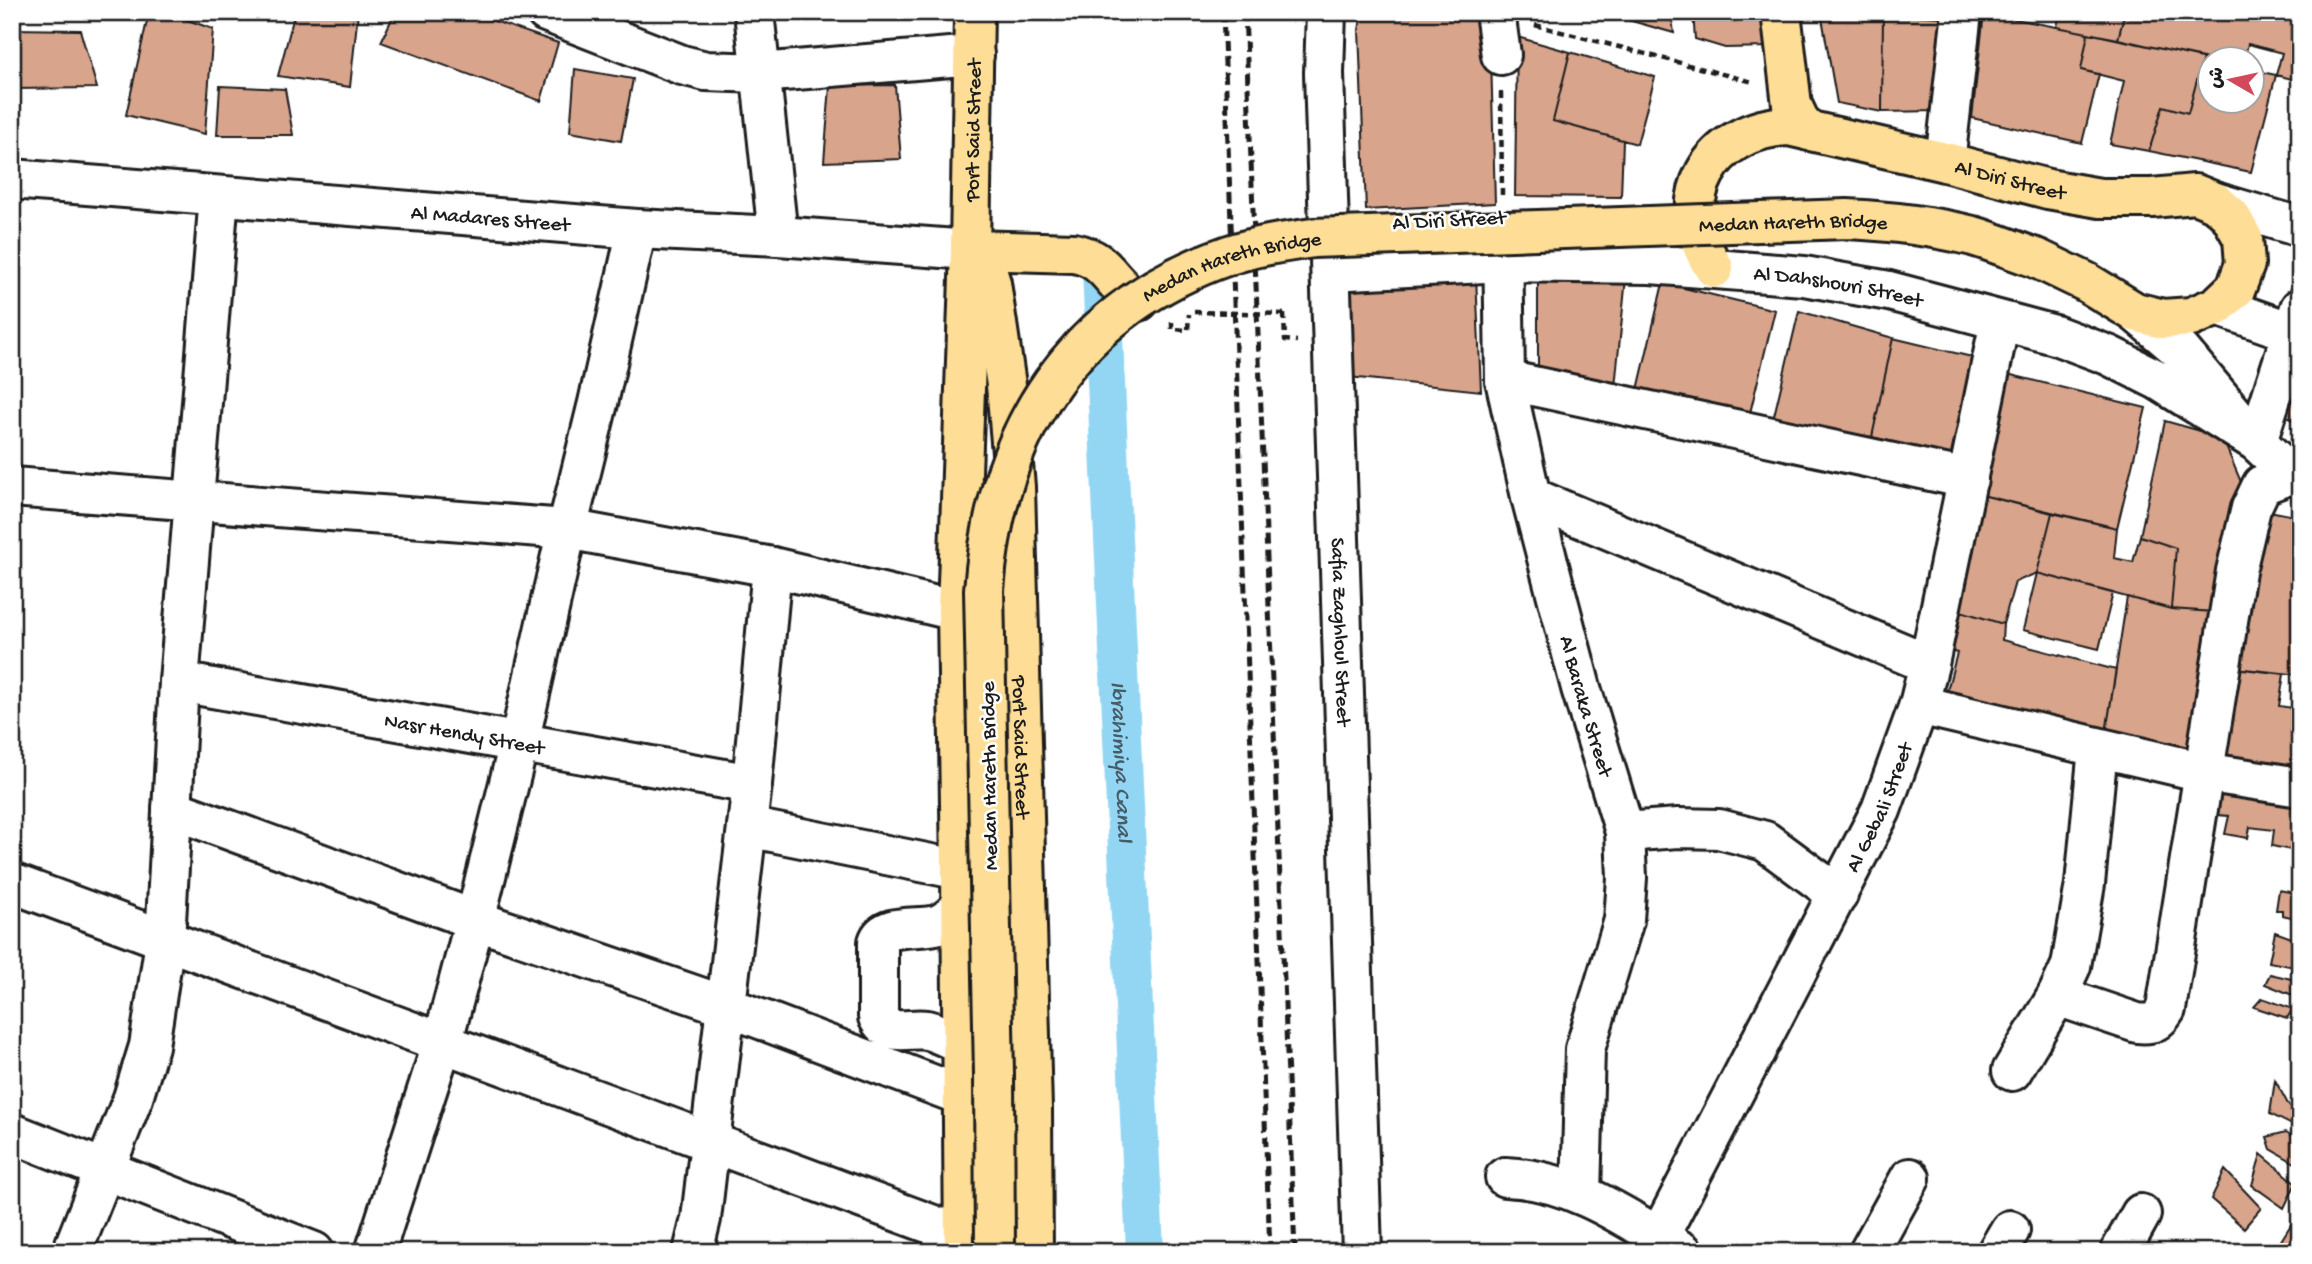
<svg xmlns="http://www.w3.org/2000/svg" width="2312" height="1264" viewBox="0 0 2312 1264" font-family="'Gochi Hand','Playpen Sans Arabic',sans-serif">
<rect width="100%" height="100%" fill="#fff"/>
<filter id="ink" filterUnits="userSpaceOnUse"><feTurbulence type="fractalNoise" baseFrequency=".0143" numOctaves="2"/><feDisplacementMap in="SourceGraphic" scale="14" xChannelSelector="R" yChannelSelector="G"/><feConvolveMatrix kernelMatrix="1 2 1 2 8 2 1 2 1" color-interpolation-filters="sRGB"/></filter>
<g filter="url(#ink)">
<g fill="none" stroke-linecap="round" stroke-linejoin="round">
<!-- canal -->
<path stroke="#93d6f4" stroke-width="38" id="s1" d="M1101 270 1145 1252"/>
</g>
<!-- building -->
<path fill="#d8a48c" stroke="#1c1c1c" stroke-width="2" d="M149 12H165L213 29 205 134 126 115Z
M295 12H358L350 87 278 76Z
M395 12H468L558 43 541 101 381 42Z
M1362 12H1460L1490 19 1495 203 1366 210 1359 30Z
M1600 12H1671L1674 33Z
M1693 12H1765L1768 47 1725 48 1695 39Z
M1821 12H1883L1882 112 1837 103Z
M2060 12H2125L2118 39 2057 27Z
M2125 12H2300V81L2276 75 2282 53 2248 44 2244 60H2210L2118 39Z
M1984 13 2088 33 2081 70 2099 74 2082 143 1972 118Z
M1883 14 1945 17 1937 111 1882 112Z
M12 29 80 30 97 88 12 89Z
M2088 33 2203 58 2188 113 2163 106 2149 151 2110 144 2124 81 2081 70Z
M1517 37 1570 52 1553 121 1623 140 1621 197 1515 196Z
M1570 52 1655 77 1637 144 1553 121Z
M2203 58 2210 60V102H2252V70L2276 75 2251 172 2149 151 2163 106 2188 113Z
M575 69 633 79 621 141 570 132Z
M895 85 901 159 824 162 830 86Z
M220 86 285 89 293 135H217Z
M1538 274 1626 278 1615 387 1538 372Z
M1476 276 1481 391 1349 377 1337 284Z
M1663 283 1775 310 1749 417 1637 394Z
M1799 311 1893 338 1872 437 1773 420Z
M1893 338 1976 358 1951 456 1872 437Z
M2300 352V424L2281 414Z
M2007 374 2146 408 2117 528 1978 494Z
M2165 421 2222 437 2244 489 2214 612 2171 609 2176 548 2140 536Z
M1978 494 2052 513 2037 573 2015 582 2003 624 1954 609Z
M2264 510 2300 517V675L2235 668Z
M2052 513 2117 528 2114 558 2133 562 2140 536 2176 548 2171 609 2037 573Z
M2037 573 2113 593 2099 649 2023 630Z
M2127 597 2171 609 2214 612 2192 750 2106 733Z
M1954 609 2003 624 2002 640 2116 670 2106 733 1946 695 1957 653 1944 649Z
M2235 668 2284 674 2279 706 2300 709V770L2219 755Z
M2215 786H2300V852L2272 846 2274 830 2250 827 2248 838 2225 834 2229 816 2217 815Z
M2279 890 2300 894V919L2282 915V910H2276Z
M2275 932 2300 941V968L2269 962Z
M2270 974 2300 981V998L2265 984Z
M2262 998 2293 1009 2287 1018 2254 1007Z
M2275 1080 2289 1106 2300 1113V1129L2270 1114Z
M2286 1132 2300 1140V1166L2271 1149 2267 1137Z
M2261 1154 2296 1183 2284 1208 2252 1185Z
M2225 1170 2261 1208 2244 1228 2211 1199Z
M2300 1210V1252H2274Z"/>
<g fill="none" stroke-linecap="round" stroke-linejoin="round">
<!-- minor casing -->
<g stroke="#1c1c1c" stroke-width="44">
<g id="minor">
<path d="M546 12 682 65 706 71 760 73 974 55"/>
<path d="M754 12 778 236"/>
<path id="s2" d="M1326 12 1324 73 1362 1252"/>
<path d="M1495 12 1501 55"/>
<path d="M1945 162 1962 12"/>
<path id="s3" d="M12 179 637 229 778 236 970 250"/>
<path d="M2215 202 2300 227"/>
<path id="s4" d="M1503 236 1505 380 1531 497 1581 688 1625 832 1627 878 1624 920 1585 1049 1581 1194"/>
<path id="s5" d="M1331 271 1504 262 1650 264 1804 276 1889 291 2055 335 2108 355 2158 380 2257 442 2281 465 2300 478"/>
<path d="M2217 306 2300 335"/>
<path d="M2135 312 2181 351 2238 419"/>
<path d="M1505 380 1968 479"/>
<path d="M2257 442 2300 308"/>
<path d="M12 487 567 529 772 567 957 611"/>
<path d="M1531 497 1929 664"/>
<path id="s6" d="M179 682 752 784"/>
<path d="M1919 705 2203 772 2300 787"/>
<path d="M172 809 475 920 726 1006 963 1096"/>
<path d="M747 827 961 870"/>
<path d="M1625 832 1678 828 1719 829 1765 841 1838 895"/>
<path d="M12 883 963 1236"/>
<path d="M961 906C955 913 948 920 939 924 922 931 885 921 878 942V1017C888 1038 909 1027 927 1030 940 1033 952 1040 963 1045"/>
<path d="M2057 996 2137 1023C2152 1025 2158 1022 2166 1009L2236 571 2251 508 2262 485 2293 473"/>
<path d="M2012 1071 2057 996 2071 966 2085 884 2098 748"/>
<path d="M12 1133 314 1252"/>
<path d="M1505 1177C1572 1179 1627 1218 1683 1252"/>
<path d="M72 1252 133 1098 149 1046 165 941 179 682 219 196"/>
<path d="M375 1252 442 1044 475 920 519 743 567 529 598 403 637 229"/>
<path d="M693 1252 701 1219 752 784 772 567"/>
<path id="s7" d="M1651 1252 1881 810 1919 705 1929 664 2000 321"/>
<path d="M1869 1252 1910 1178"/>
<path d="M1997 1252 2010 1230"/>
<path d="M2120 1252 2141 1214"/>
</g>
</g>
<!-- major casing -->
<g stroke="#1c1c1c" stroke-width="44">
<g id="major">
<path d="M1781 12 1792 105 1801 124 1809 131"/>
<path d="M970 250 1074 253C1110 260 1109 284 1139 301"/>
<path id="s8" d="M976 256 987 270 991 283 1006 385 1015 487 1032 1109 1033 1252"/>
<path id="s9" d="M1714 268C1669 200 1710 129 1789 126L1945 162 2048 189 2100 198H2152L2195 194 2215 202 2230 215 2243 238 2245 264 2236 288 2217 306 2191 317 2163 319 2135 312 2086 282 2036 258"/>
<path id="s10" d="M964 1252 961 870 957 611 970 250 974 12"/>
</g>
</g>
<!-- path -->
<path stroke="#1c1c1c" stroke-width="4.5" stroke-dasharray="7 5" stroke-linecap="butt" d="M1535 25 1753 82
M1501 92 1502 195
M1284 314 1285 340 1297 341
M1172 322V329L1188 330 1189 314"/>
<!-- minor -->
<use href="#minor" stroke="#fff" stroke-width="38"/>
<!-- major -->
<use href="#major" stroke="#fedd96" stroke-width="38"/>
<!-- rail -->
<path stroke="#1c1c1c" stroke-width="5" stroke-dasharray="10 5" stroke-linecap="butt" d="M1223 12 1270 1252
M1245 12 1295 1252"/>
<!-- major-bridge casing -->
<g stroke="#1c1c1c" stroke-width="44" stroke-linecap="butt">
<g id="major-bridge">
<path id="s11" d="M995 1252 994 1074 984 590C996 430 1073 309 1229 255 1256 246 1285 242 1313 238L1847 219C1889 221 1932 226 1973 236 1994 242 2015 251 2036 258"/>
</g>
</g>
<!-- path-bridge -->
<path stroke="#1c1c1c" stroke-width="4.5" stroke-dasharray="7 5" stroke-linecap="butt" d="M1194 312 1284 314"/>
<!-- major-bridge -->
<use href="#major-bridge" stroke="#fedd96" stroke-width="38"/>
</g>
</g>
<g text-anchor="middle" stroke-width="5" stroke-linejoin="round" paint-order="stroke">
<!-- street labels -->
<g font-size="21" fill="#1c1c1c" stroke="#fff">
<text dy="7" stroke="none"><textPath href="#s10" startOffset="1122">Port Said Street</textPath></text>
<text dy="7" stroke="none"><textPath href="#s9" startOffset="429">Al Diri Street</textPath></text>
<text dy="7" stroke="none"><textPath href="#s3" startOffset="480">Al Madares Street</textPath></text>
<text transform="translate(1449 219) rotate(-3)" y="7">Al Diri Street</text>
<text dy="7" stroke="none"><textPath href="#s11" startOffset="1671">Medan Hareth Bridge</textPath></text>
<text dy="7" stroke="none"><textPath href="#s11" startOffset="1104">Medan Hareth Bridge</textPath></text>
<text dy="7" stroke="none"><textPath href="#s5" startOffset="509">Al Dahshouri Street</textPath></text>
<text dy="7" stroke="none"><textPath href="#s2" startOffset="620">Safia Zaghloul Street</textPath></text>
<text dy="7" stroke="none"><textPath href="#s4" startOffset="480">Al Baraka Street</textPath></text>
<text dy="7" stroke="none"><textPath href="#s6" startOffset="290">Nasr Hendy Street</textPath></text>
<text dy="7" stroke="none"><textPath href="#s8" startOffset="497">Port Said Street</textPath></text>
<text transform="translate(988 776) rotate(-91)" y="7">Medan Hareth Bridge</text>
<text dy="7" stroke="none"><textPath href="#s7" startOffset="500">Al Gebali Street</textPath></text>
</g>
<!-- water labels -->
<g font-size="23" font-style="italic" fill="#465d68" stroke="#fff">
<text dy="8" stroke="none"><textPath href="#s1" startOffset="492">Ibrahimiya Canal</textPath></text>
</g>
</g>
<!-- margin -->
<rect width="2312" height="1264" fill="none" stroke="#fff" stroke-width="42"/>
<rect x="21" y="21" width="2270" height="1222" fill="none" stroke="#1c1c1c" stroke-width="2.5" filter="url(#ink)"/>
<!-- north arrow -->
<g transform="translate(2231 80) rotate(279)"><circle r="33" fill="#ffffff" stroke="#a4a4a4" stroke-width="2"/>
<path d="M0-5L12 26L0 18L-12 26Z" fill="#d1495b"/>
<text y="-10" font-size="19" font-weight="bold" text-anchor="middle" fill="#1c1c1c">ش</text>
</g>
</svg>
